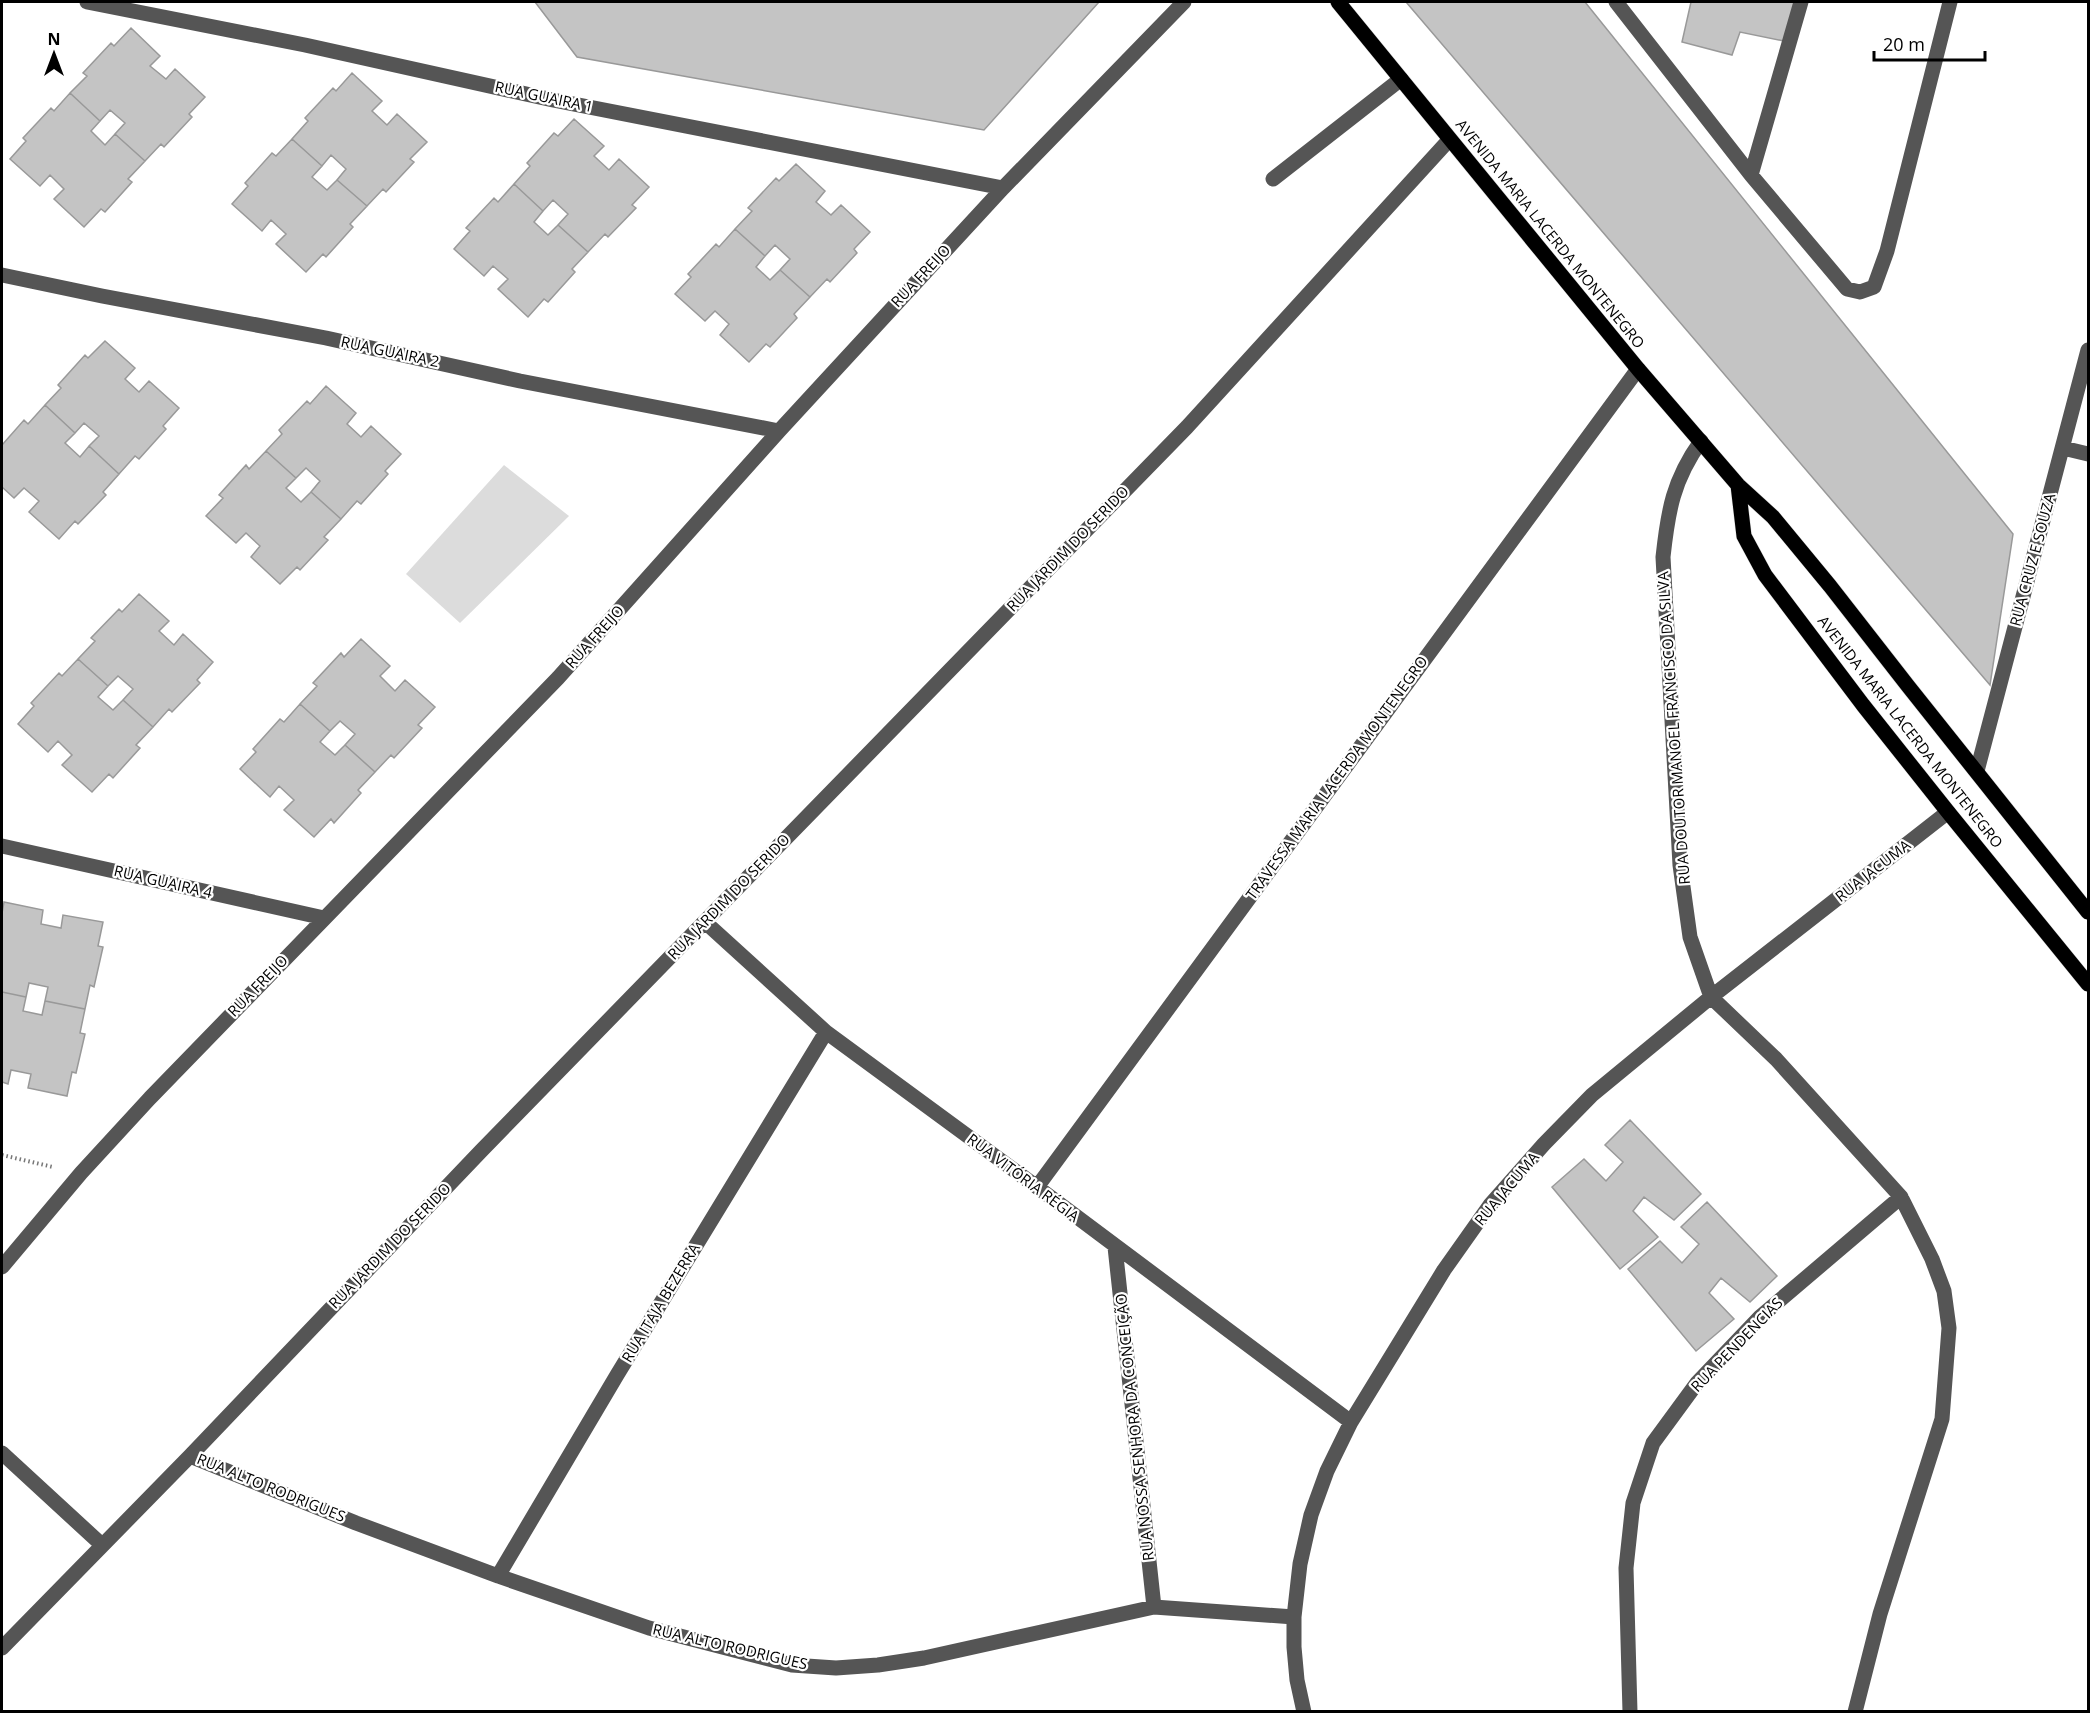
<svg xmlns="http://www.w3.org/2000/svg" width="2090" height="1713" viewBox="0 0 2090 1713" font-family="'Open Sans',sans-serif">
<rect width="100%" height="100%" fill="#fff"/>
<!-- green -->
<path fill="#dcdcdc" d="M504 465 569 516 460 623 406 574Z"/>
<!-- building -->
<path fill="#c4c4c4" stroke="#999" stroke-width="1.5" d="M535 2H1099L984 130 577 57Z
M1406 2H1585L2013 534 1990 685Z
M1691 2H1796L1789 42 1740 32 1732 55 1682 42Z
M131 28 160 56 150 66 166 79 175 69 205 97 189 114 192 117 164 147 161 144 145 161 115 134 125 123 110 110 100 121 70 93 87 76 83 73 111 43 114 46Z
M352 73 382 101 372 111 387 125 397 114 427 142 410 159 414 162 386 192 383 189 367 206 337 180 346 169 331 155 322 166 292 139 308 121 305 118 333 88 336 91Z
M70 93 100 121 91 131 105 145 115 134 145 161 128 179 132 182 105 212 101 209 84 227 54 199 64 189 50 175 40 186 10 159 26 141 23 138 51 108 54 111Z
M574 119 604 146 594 156 609 170 619 159 649 187 632 205 636 208 608 237 605 234 588 252 558 225 568 214 553 200 543 211 514 184 530 166 527 163 554 133 558 136Z
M292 139 322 166 312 177 327 190 337 180 367 206 350 224 353 227 326 257 323 254 306 272 276 244 286 234 271 220 262 231 232 204 248 186 245 183 272 153 276 156Z
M796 164 825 191 816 202 831 215 841 205 870 232 854 249 857 253 830 282 827 279 810 297 780 270 790 259 775 245 765 256 735 229 752 211 748 208 776 178 779 181Z
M514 184 543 211 534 222 548 235 558 225 588 252 572 269 575 272 548 302 544 299 528 317 498 289 508 279 493 266 484 276 454 249 470 231 466 228 494 198 498 202Z
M735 229 765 256 756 267 770 280 780 270 810 297 794 314 797 318 770 347 766 344 749 362 720 335 729 324 715 311 705 321 675 294 691 277 688 274 716 244 719 247Z
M105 341 135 368 125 379 139 392 149 381 179 408 163 426 166 429 139 459 135 456 119 474 89 446 99 436 84 423 75 433 45 405 61 388 58 385 85 355 88 358Z
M326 386 356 413 347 424 361 437 371 426 401 454 385 471 388 474 361 504 357 501 341 519 311 492 320 481 306 468 296 478 266 451 282 434 279 430 307 401 310 404Z
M45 405 75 433 65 443 80 457 89 446 119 474 103 492 106 495 78 524 75 521 59 539 29 512 39 501 24 488 14 498 2 487V445L24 420 28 424Z
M266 451 296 478 286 488 301 502 311 492 341 519 324 537 328 540 300 570 297 567 280 584 251 557 260 546 246 533 236 543 206 516 223 498 219 495 246 465 249 469Z
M139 594 169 621 159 631 174 645 183 634 213 662 197 680 200 683 172 712 169 709 153 727 123 700 133 689 118 676 108 686 78 659 95 641 91 638 119 609 122 612Z
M361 639 390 666 380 676 395 691 405 680 435 707 418 725 422 728 394 758 391 755 375 772 345 745 355 734 340 721 330 731 300 704 317 686 313 683 341 653 344 657Z
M78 659 108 686 98 697 113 710 123 700 153 727 136 745 140 748 113 778 109 774 92 792 62 765 72 755 58 741 48 752 18 724 34 706 31 703 59 673 62 676Z
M300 704 330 731 320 742 335 755 345 745 375 772 358 790 361 793 334 823 331 819 314 837 284 810 294 800 279 786 270 797 240 769 256 752 253 749 280 719 284 722Z
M4 902 43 910 41 924 61 928 63 915 103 922 98 946 103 947 94 987 90 985 85 1009 45 1001 48 987 29 983 26 997 2 992V913Z
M2 992 26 997 23 1011 42 1015 45 1001 85 1009 80 1033 85 1034 76 1073 72 1072 67 1096 28 1088 31 1074 11 1070 8 1084 2 1082Z
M1630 1120 1701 1194 1674 1220 1644 1197 1633 1211 1658 1237 1620 1269 1552 1187 1584 1159 1606 1181 1623 1162 1605 1145Z
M1707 1202 1777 1276 1750 1302 1721 1278 1709 1293 1734 1319 1696 1351 1628 1269 1660 1241 1682 1263 1699 1244 1681 1227Z"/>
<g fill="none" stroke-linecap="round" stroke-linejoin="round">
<!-- major casing -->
<g stroke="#dbdbdb" stroke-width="16">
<path id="major" d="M1338 2 1638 369 1738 485 1773 517 1830 586 1908 686 2088 912
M1738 485 1744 536 1765 575 1863 705 1948 812 2088 984"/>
</g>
<!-- path -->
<path stroke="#777" stroke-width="4" stroke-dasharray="1.5 3" stroke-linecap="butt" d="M2 1155 53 1167"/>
<!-- minor -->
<path stroke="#555" stroke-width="15" d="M87 2 305 45 553 100 1003 188
M1616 2 1751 175 1847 289 1860 292 1874 287 1887 251 1950 2
M1751 175 1801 2
M1273 179 1401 79
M2 275 102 296 326 338 520 381 779 431
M1701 441C1673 480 1668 511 1663 557L1680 865 1690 937 1711 997 1776 1059 1901 1197 1932 1259 1944 1291 1949 1328 1942 1419 1880 1614 1855 1712
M2063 448 2088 454
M1977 771 2088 350
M2 846 324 918
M705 922 826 1032 1037 1187 1351 1422
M1037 1187 1638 369
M1115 1247 1154 1607
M2 1267 81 1173 150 1098 558 678 779 431 1003 188 1184 2
M2 1453 102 1545
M190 1456 356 1523 498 1576 649 1628 792 1665 836 1668 878 1665 924 1658 1154 1607 1294 1617
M498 1576 617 1375 826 1032
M2 1648 190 1456 481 1151 1187 427 1449 140
M1304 1712 1297 1680 1294 1647V1617L1300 1564 1311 1515 1327 1471 1351 1422 1444 1270 1490 1205 1544 1144 1592 1095 1711 997 1948 812
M1630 1712 1626 1568 1633 1503 1653 1443 1697 1383 1760 1317 1901 1197"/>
<!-- major -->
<use href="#major" stroke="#000" stroke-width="15"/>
</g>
<g text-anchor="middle" stroke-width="4.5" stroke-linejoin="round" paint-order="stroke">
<!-- street labels -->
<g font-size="15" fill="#000" stroke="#fff">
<text transform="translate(544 97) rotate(12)" y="5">RUA GUAIRA 1</text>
<text transform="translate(1550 234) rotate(51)" y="5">AVENIDA MARIA LACERDA MONTENEGRO</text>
<text transform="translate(921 276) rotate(-47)" y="5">RUA FREIJO</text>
<text transform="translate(390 352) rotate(12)" y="5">RUA GUAIRA 2</text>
<text transform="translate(1068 549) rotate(-46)" y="5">RUA JARDIM DO SERIDO</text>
<text transform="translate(2033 560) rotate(-75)" y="5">RUA CRUZ E SOUZA</text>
<text transform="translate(595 637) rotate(-48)" y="5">RUA FREIJO</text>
<text transform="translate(1674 728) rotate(-94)" y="5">RUA DOUTOR MANOEL FRANCISCO DA SILVA</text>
<text transform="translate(1910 732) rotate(52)" y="5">AVENIDA MARIA LACERDA MONTENEGRO</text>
<text transform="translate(1337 778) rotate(-54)" y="5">TRAVESSA MARIA LACERDA MONTENEGRO</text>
<text transform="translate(1873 871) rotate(-38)" y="5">RUA JACUMA</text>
<text transform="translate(163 882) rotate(13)" y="5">RUA GUAIRA 4</text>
<text transform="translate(729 897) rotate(-46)" y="5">RUA JARDIM DO SERIDO</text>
<text transform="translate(258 986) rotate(-46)" y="5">RUA FREIJO</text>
<text transform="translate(1023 1178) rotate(37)" y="5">RUA VITÓRIA RÉGIA</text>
<text transform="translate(1507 1189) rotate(-50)" y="5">RUA JACUMA</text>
<text transform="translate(390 1246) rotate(-46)" y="5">RUA JARDIM DO SERIDO</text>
<text transform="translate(661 1303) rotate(-59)" y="5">RUA ITAJA BEZERRA</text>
<text transform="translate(1737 1345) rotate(-46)" y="5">RUA PENDENCIAS</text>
<text transform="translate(1135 1427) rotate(-96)" y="5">RUA NOSSA SENHORA DA CONCEIÇÃO</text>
<text transform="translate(271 1488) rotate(22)" y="5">RUA ALTO RODRIGUES</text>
<text transform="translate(730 1647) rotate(13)" y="5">RUA ALTO RODRIGUES</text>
</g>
</g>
<!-- border -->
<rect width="2090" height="1713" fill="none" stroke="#000000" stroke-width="6"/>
<!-- north arrow -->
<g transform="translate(54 54)" stroke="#ffffff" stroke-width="4.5" paint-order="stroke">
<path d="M0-4.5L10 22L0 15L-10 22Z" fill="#000000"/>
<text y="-9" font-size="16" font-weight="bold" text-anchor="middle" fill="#000000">N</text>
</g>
<!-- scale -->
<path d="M1874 51v9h111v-9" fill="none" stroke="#000000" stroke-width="3"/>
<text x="1883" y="51" font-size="18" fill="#000000" stroke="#ffffff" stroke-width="4.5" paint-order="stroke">20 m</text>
</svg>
